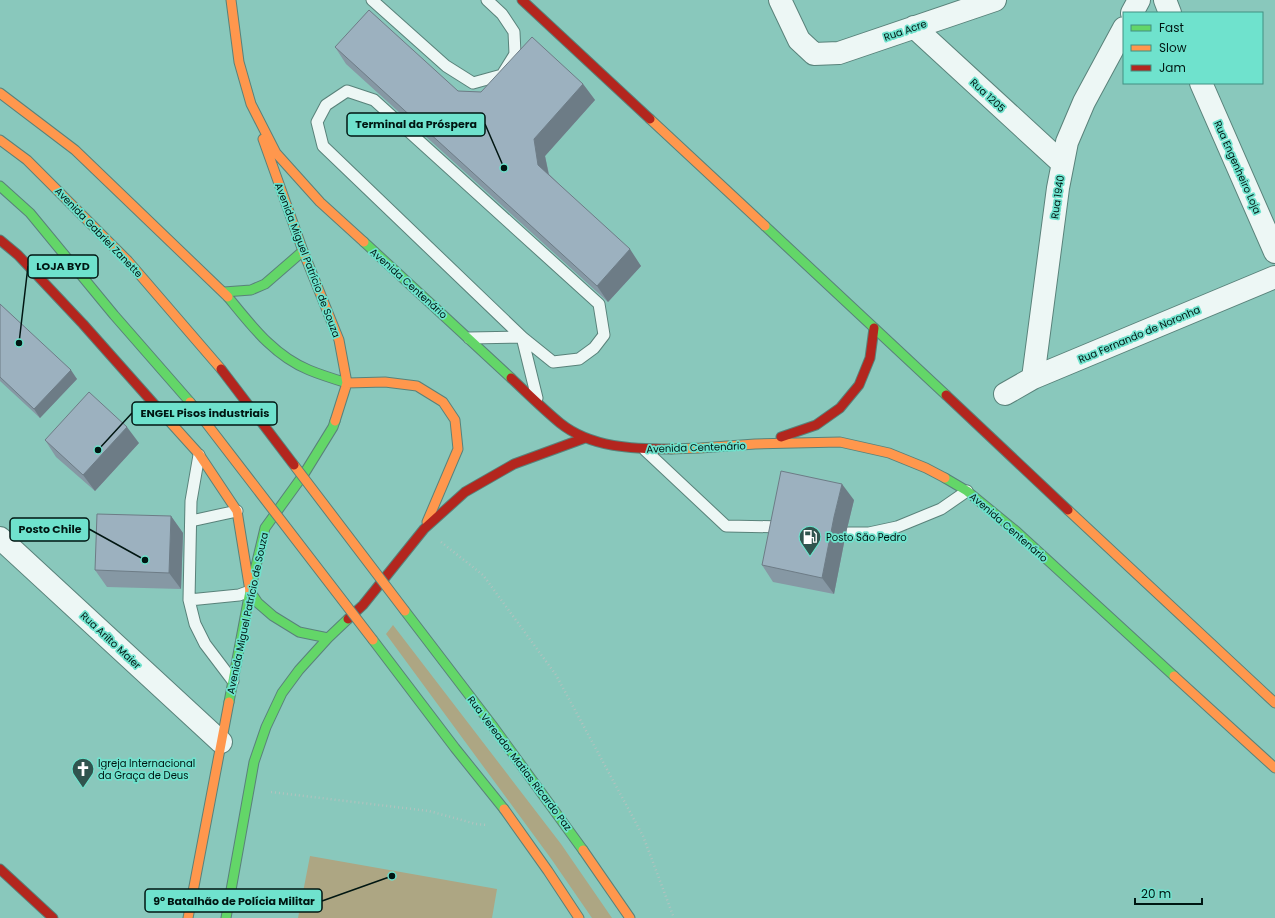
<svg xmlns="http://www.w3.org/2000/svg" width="1275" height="918" viewBox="0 0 1275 918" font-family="Poppins,sans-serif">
<rect width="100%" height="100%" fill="#89c8bc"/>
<!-- green -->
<path fill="#ada683" d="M393 625 561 844 612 918H592L552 860 386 634Z
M310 856 497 889 492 918H298Z"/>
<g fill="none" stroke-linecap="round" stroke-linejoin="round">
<!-- lane casing -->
<g stroke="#59827a" stroke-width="13">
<path id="lane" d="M372 0 446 66 473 83 502 75 515 54 514 32 502 14 487 0
M469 338 522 337 553 362 579 359 594 348 604 335 599 304 374 100 347 91 326 105 317 122 323 146 522 337 537 398
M645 450 726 526 784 527
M199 455 191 501 189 600 195 624 205 644 233 681
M191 521 237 511
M846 533H869L897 527 941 509 967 491
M189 600 239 595 250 591"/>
</g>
<!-- street casing -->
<g stroke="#59827a" stroke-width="24">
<path id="street" d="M780 0 799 40 814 54 839 53 995 0
M1165 0 1170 13
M1132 13 1139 0
M914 27 1062 163
M1201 83 1275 252
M1033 378 1058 188 1067 142 1084 102 1124 28
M1005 394 1033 378 1275 277
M0 538 221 742"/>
</g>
<!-- fast casing -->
<g stroke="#59827a" stroke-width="11">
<path id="fast" d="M0 186 30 213 114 315 190 402
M765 226 946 395
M364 242 511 378
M224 292 251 290 265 284 303 251
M228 297C251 325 274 356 309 370 321 375 334 379 347 383
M945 478 967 491 1017 532 1174 676
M250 591 258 603 273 616 299 632 328 638
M405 611 492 725 583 850
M373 640 455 748 504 809
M229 702 250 591 265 528 304 474 333 427 335 421
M226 918 254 762 266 727 282 693 299 670 328 638 348 619"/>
</g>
<!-- slow casing -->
<g stroke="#59827a" stroke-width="11">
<path id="slow" d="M231 0 239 62 251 104 276 153 320 202 364 242
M0 93 75 150 228 297
M650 119 765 226
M263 139 303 251 339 340 347 383 335 421
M0 140 27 160 128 261 221 369
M347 383 385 382 417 386 443 402 455 420 458 449 427 522
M162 413 199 454 237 511 250 591
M671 449 700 448 755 444 840 442 889 453 926 468 945 478
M1068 510 1275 703
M1174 676 1275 768
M504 809 548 871 579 918
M583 850 630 918
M188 918 229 702"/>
</g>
<!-- jam casing -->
<g stroke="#59827a" stroke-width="11">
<path id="jam" d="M522 0 650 119
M0 240 18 255 83 324 162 413
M511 378C527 393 543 409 560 423 591 448 634 449 671 449
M946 395 1068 510
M781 437 816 425 840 408 859 385 870 358 874 328
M348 619 363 605 424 529 465 492 514 464 585 438
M0 869 53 918"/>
</g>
<!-- path -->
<path stroke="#b2c3bf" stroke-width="2.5" stroke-dasharray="1 3" stroke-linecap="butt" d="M441 542 483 575 556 675 643 836 674 918
M271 792 429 811 476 824 487 825"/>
<!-- lane -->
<use href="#lane" stroke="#edf7f5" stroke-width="11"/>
<!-- street -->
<use href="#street" stroke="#edf7f5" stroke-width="22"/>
<!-- fast -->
<use href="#fast" stroke="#63d668" stroke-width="9"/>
<!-- slow -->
<use href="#slow" stroke="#ff974d" stroke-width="9"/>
<!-- jam -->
<use href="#jam" stroke="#b3261e" stroke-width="9"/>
<!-- slow-bridge casing -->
<g stroke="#59827a" stroke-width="11" stroke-linecap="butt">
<path id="slow-bridge" d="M190 402 373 640
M294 465 405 611"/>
</g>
<!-- jam-bridge casing -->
<g stroke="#59827a" stroke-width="11" stroke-linecap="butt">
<path id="jam-bridge" d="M221 369 294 465"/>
</g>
<!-- slow-bridge -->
<use href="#slow-bridge" stroke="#ff974d" stroke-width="9"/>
<!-- jam-bridge -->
<use href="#jam-bridge" stroke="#b3261e" stroke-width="9"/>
</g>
<!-- wall -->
<path fill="#8698a4" d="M335 47 458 91 481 92 583 84 595 100 545 156 549 174 641 266 608 302 346 64Z
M0 304 77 379 40 418 0 381Z
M45 440 139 443 95 491 56 457Z
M854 500 846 533 834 594 773 582 762 565Z
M171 516 183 533 181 589 107 587 95 570Z"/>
<!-- shaded-wall -->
<path fill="#6d7c86" d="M583 84 595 100 545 156 550 181 538 165 534 139Z
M630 249 641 266 608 302 597 286Z
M71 370 77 379 40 418 34 409Z
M127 427 139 443 95 491 83 475Z
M842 484 854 500 846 533 834 594 822 578 834 517Z
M171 516 183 533 181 589 169 573Z"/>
<!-- building -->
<path fill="#9cb1bf" stroke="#6d7c86" d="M369 10 458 91 481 92 532 37 583 84 534 139 538 165 630 249 597 286 335 47Z
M0 304 71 370 34 409 0 377Z
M89 392 127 427 83 475 45 440Z
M781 471 842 484 834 517 822 578 762 565Z
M97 514 171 516 169 573 95 570Z"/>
<!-- icons -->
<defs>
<g id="fuel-pin" transform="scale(1.15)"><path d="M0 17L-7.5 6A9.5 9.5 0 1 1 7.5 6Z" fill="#30544e" stroke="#6fe2cd"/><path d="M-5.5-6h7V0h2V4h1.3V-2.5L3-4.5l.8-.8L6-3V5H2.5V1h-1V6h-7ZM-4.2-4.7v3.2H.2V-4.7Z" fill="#fff"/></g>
<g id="church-pin" transform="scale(1.15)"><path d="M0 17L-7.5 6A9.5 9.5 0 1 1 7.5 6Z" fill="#30544e" stroke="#6fe2cd"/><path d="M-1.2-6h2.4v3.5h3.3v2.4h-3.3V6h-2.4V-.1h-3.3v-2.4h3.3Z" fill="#fff"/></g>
</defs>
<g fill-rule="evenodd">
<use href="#fuel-pin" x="810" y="537"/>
<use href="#church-pin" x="83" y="769"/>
</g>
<g text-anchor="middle" stroke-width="3.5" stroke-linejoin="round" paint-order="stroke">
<!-- street labels -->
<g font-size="10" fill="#001612" stroke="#6fe2cd">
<text transform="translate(905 30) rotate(-19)" y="4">Rua Acre</text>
<text transform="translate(988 95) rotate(43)" y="4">Rua 1205</text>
<text transform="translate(1238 167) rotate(66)" y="4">Rua Engenheiro Loja</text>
<text transform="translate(1057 197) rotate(-82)" y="4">Rua 1940</text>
<text transform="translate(99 232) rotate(46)" y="4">Avenida Gabriel Zanette</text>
<text transform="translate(308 260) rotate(69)" y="4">Avenida Miguel Patrício de Souza</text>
<text transform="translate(409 283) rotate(42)" y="4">Avenida Centenário</text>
<text transform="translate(1139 334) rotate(-23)" y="4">Rua Fernando de Noronha</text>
<text transform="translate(696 447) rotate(-2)" y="4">Avenida Centenário</text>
<text transform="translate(1009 527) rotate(41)" y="4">Avenida Centenário</text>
<text transform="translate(247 613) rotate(-78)" y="4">Avenida Miguel Patrício de Souza</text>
<text transform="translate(111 640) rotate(43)" y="4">Rua Arilto Maier</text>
<text transform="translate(520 763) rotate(53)" y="4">Rua Vereador Matias Ricardo Paz</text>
</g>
<!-- poi labels -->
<g font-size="10" fill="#001612" stroke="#6fe2cd" text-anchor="start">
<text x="826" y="541">Posto São Pedro</text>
<text x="98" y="767">Igreja Internacional<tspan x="98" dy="12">da Graça de Deus</tspan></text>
</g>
</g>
<!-- callouts -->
<path fill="none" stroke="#001612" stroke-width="1.5" d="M504 168L485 124M19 343L28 266M98 450L132 413M145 560L89 529M392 876L322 901"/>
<g fill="#001612" stroke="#6fe2cd" stroke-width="1.5">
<circle cx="504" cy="168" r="4"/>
<circle cx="19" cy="343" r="4"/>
<circle cx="98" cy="450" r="4"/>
<circle cx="145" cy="560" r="4"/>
<circle cx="392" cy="876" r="4"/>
</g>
<g fill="#6fe2cd" stroke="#001612" stroke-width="1.5">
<rect x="347" y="113" width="138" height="23" rx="4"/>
<rect x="28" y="255" width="70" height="23" rx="4"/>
<rect x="132" y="402" width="145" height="23" rx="4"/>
<rect x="10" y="518" width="79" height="23" rx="4"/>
<rect x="145" y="889" width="177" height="23" rx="4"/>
</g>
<g font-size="11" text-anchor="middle" font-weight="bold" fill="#001612">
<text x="416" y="128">Terminal da Próspera</text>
<text x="63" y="270">LOJA BYD</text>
<text x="205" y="417">ENGEL Pisos industriais</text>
<text x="50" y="533">Posto Chile</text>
<text x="234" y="905">9º Batalhão de Polícia Militar</text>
</g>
<!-- legend -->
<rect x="1123" y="12" width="140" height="72" fill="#6fe2cd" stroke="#439082"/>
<rect x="1131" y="25" width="20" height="6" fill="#63d668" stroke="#439082"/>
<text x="1159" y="32" font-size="12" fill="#001612">Fast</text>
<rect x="1131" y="45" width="20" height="6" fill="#ff974d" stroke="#439082"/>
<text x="1159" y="52" font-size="12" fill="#001612">Slow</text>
<rect x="1131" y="65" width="20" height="6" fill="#b3261e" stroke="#439082"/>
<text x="1159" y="72" font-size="12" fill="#001612">Jam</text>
<!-- scale -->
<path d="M1135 898v6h67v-6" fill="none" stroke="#001612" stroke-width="2"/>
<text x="1141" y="898" font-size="12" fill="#001612" stroke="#6fe2cd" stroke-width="3" paint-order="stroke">20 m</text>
</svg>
